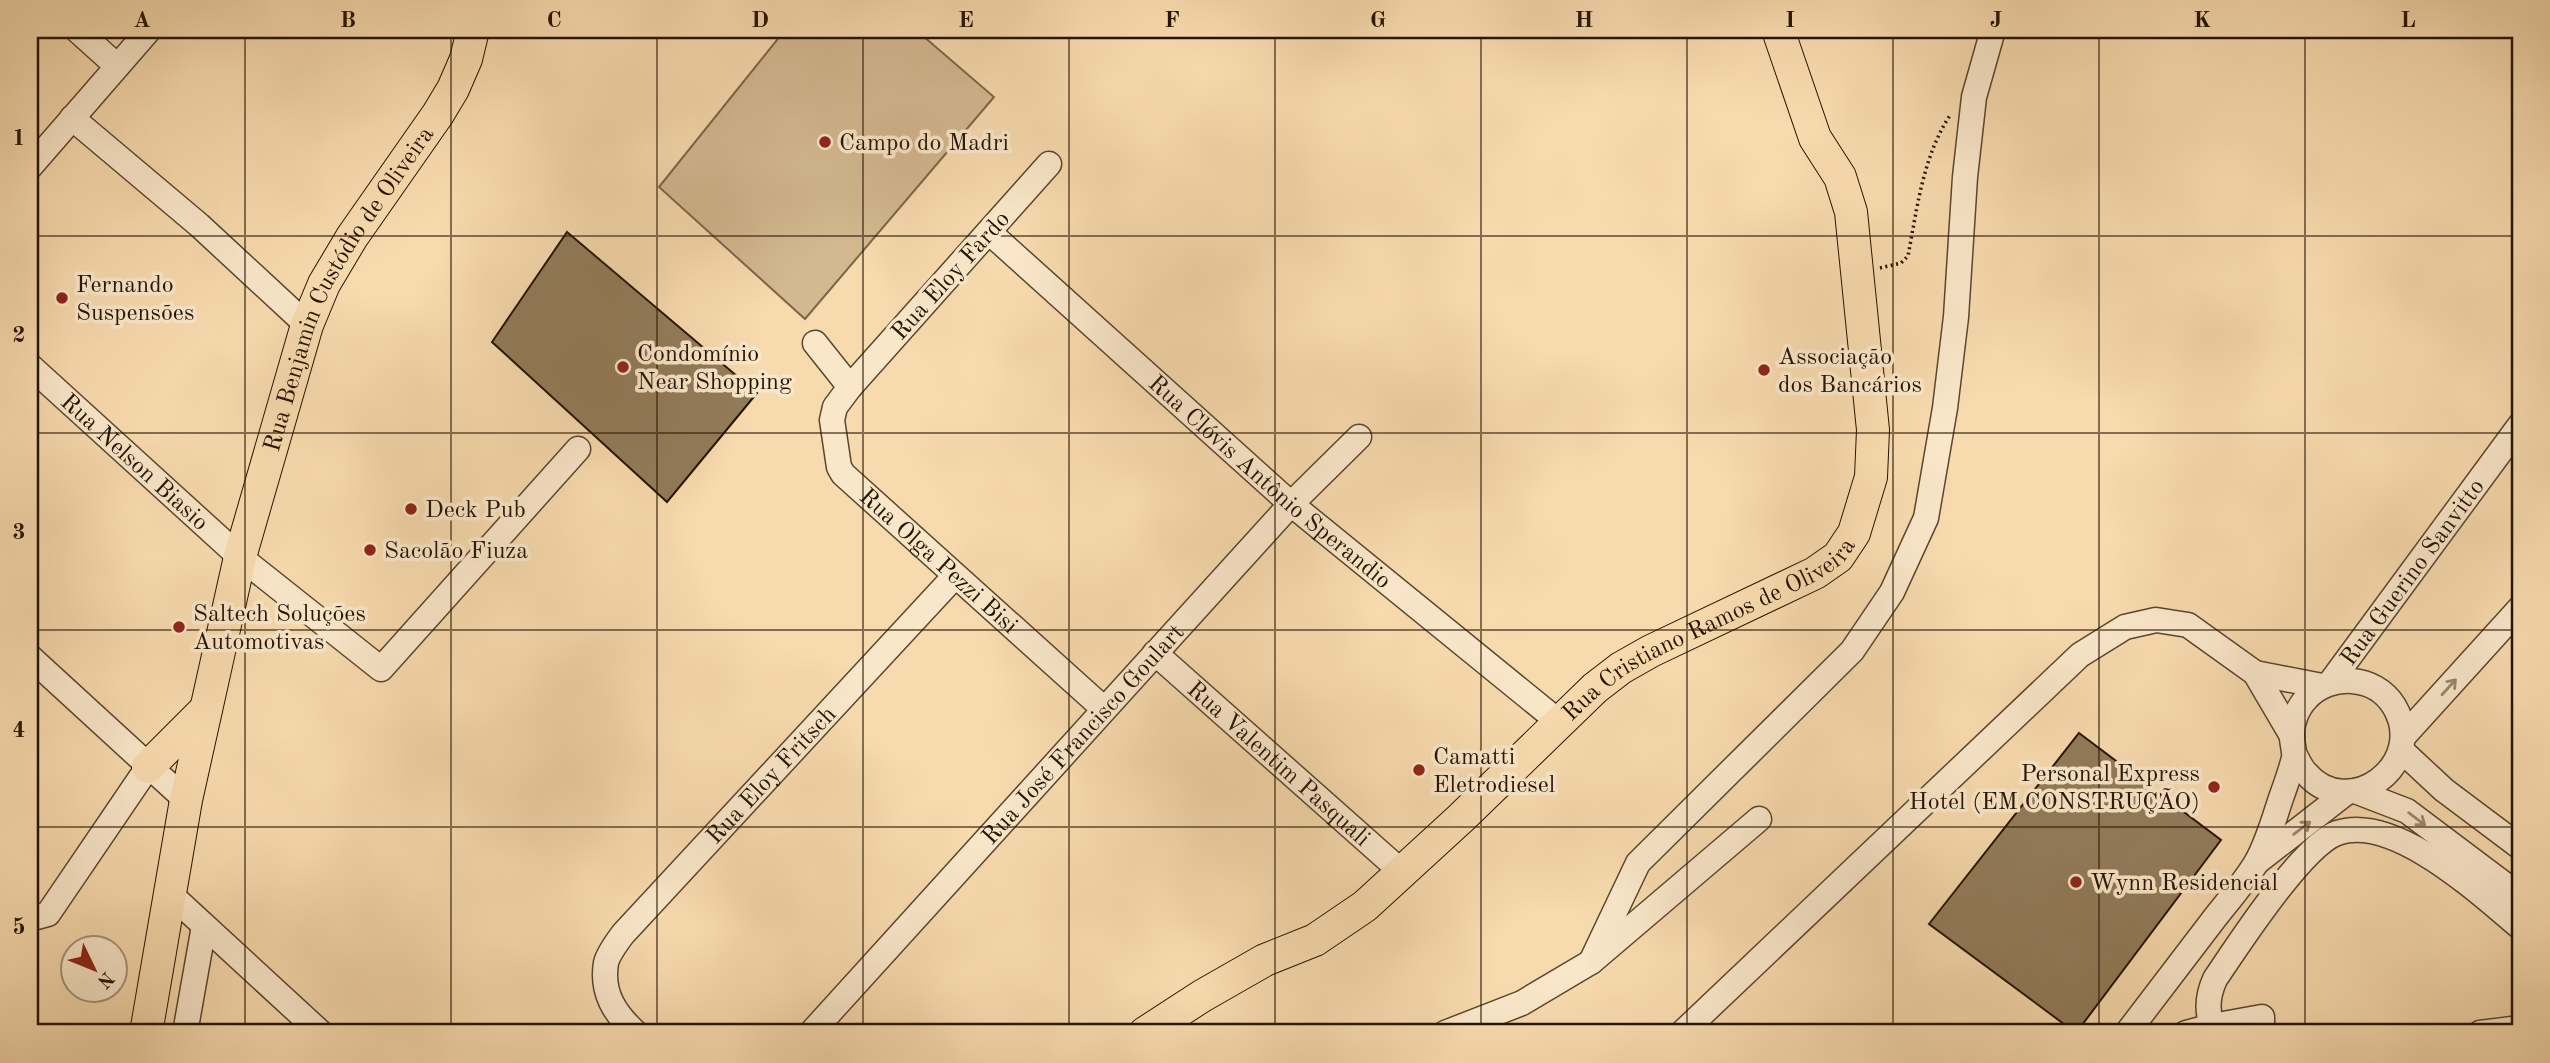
<svg xmlns="http://www.w3.org/2000/svg" width="2550" height="1063" viewBox="0 0 2550 1063" font-family="'Old Standard TT',serif">
<rect width="100%" height="100%" fill="#f7daae"/>
<filter id="stains"><feTurbulence type="fractalNoise" baseFrequency=".00286" numOctaves="4"/><feColorMatrix values="0 0 0 0 .2 0 0 0 0 .09 0 0 0 0 .02 0 0 0 .5 -.17"/></filter>
<radialGradient id="worn" r=".72"><stop offset=".6" stop-color="#630" stop-opacity="0"/><stop offset="1" stop-color="#630" stop-opacity=".3"/></radialGradient>
<!-- green -->
<path fill="#d3b890" stroke="#7c6648" stroke-width="2" d="M785 30H916L994 97 805 319 659 187Z"/>
<!-- building -->
<path fill="#927b5a" stroke="#251400" stroke-width="2" d="M567 232 757 393 667 502 492 342Z
M2079 733 2221 840 2076 1033 1929 924Z"/>
<g fill="none" stroke-linecap="round" stroke-linejoin="round">
<!-- minor casing -->
<g stroke="#5a462c" stroke-width="27">
<g id="minor">
<path d="M77 30 117 66"/>
<path d="M72 118 199 225 307 325"/>
<path id="s1" d="M1049 164 850 387 835 407 832 420 839 467 843 474 1104 709"/>
<path d="M30 167 149 30"/>
<path id="s2" d="M989 232 1291 504 1559 722"/>
<path d="M815 343 850 387"/>
<path id="s3" d="M30 366 240 557 381 669 578 449"/>
<path id="s4" d="M1155 653 1403 873"/>
<path d="M30 657 186 800"/>
<path d="M2255 673 2322 686"/>
<path id="s5" d="M2330 683 2520 425"/>
<path d="M2403 737 2520 608"/>
<path d="M2401 750 2444 790 2520 847"/>
<path d="M2355 791 2407 811 2520 896"/>
<path d="M2257 862 2347 792"/>
<path d="M169 893 321 1033"/>
<path d="M30 915 37 917 48 914 148 767"/>
<path d="M1591 962 1638 863 1852 651 1892 592 1926 518 1945 408 1956 317 1965 177 1974 97 1993 30"/>
<path d="M185 1033 204 926"/>
<path id="s6" d="M636 1033C615 1014 601 993 606 963 608 954 617 942 623 934L955 576"/>
<path id="s7" d="M811 1033 1291 504 1359 437"/>
<path d="M1445 1033 1522 1003 1591 962 1759 819"/>
<path d="M1682 1033 2080 655 2125 627 2156 620 2188 625 2255 673 2292 736"/>
<path d="M2127 1033C2156 995 2185 957 2214 919 2228 901 2244 883 2256 863 2266 846 2273 823 2279 804 2284 789 2290 774 2294 758 2295 751 2292 745 2292 737 2291 724 2297 708 2307 698 2330 673 2375 675 2394 706 2429 764 2348 823 2306 773 2301 768 2298 761 2295 755"/>
<path d="M2186 1033 2212 1026 2262 1017V1033"/>
<path d="M2214 1033C2207 1013 2206 999 2215 979 2238 945 2302 846 2337 833 2394 813 2479 893 2520 927"/>
<path d="M2480 1033 2520 1028"/>
</g>
</g>
<!-- major casing -->
<g stroke="#251400" stroke-width="34">
<g id="major">
<path d="M148 767 206 709"/>
<path id="s8" d="M146 1033 186 800 240 557 307 325 324 284 352 237 438 114 453 89 466 59 473 30"/>
<path id="s9" d="M1145 1033 1202 996 1265 960 1315 940 1365 906 1461 818 1595 688 1621 668 1651 651 1815 573 1838 557 1854 533 1871 477 1873 430 1851 212 1840 177 1815 138 1778 30"/>
</g>
</g>
<!-- path -->
<path stroke="#251400" stroke-width="3.5" stroke-dasharray="2 3.5" stroke-linecap="butt" d="M1880 268 1901 263 1908 256C1917 209 1923 155 1951 114"/>
<!-- minor -->
<use href="#minor" stroke="#fae7ca" stroke-width="24"/>
<!-- major -->
<use href="#major" stroke="#f7daae" stroke-width="32"/>
</g>
<!-- one-way arrows -->
<defs><path id="oneway-shaft" d="M-6 0H5M1.5-3L5.5 0L1.5 3" fill="none" stroke-width="1.6" stroke-linecap="round" stroke-linejoin="round" transform="scale(1.75)"/></defs>
<g stroke="#9a886f">
<use href="#oneway-shaft" transform="translate(2449 687) rotate(-48)"/>
<use href="#oneway-shaft" transform="translate(2417 819) rotate(37)"/>
<use href="#oneway-shaft" transform="translate(2302 828) rotate(-37)"/>
</g>
<!-- grid -->
<path fill="none" stroke="#251400" stroke-width="2" stroke-opacity="0.55" d="M245 30V1033M451 30V1033M657 30V1033M863 30V1033M1069 30V1033M1275 30V1033M1481 30V1033M1687 30V1033M1893 30V1033M2099 30V1033M2305 30V1033M30 236H2520M30 433H2520M30 630H2520M30 827H2520"/>
<!-- markers -->
<g fill="#8f2418" stroke="#fae7ca" stroke-width="2.5">
<circle cx="825" cy="142" r="7"/>
<circle cx="62" cy="298" r="7"/>
<circle cx="623" cy="367" r="7"/>
<circle cx="1764" cy="370" r="7"/>
<circle cx="411" cy="509" r="7"/>
<circle cx="370" cy="550" r="7"/>
<circle cx="179" cy="627" r="7"/>
<circle cx="1419" cy="770" r="7"/>
<circle cx="2214" cy="787" r="7"/>
<circle cx="2076" cy="882" r="7"/>
</g>
<g text-anchor="middle" stroke-width="7" stroke-linejoin="round" paint-order="stroke">
<!-- poi labels -->
<g font-size="24" fill="#251400" stroke="#fae7ca" text-anchor="start">
<text x="839" y="150">Campo do Madri</text>
<text x="76" y="292">Fernando<tspan x="76" dy="28">Suspensões</tspan></text>
<text x="637" y="361">Condomínio<tspan x="637" dy="28">Near Shopping</tspan></text>
<text x="1778" y="364">Associação<tspan x="1778" dy="28">dos Bancários</tspan></text>
<text x="425" y="517">Deck Pub</text>
<text x="384" y="558">Sacolão Fiuza</text>
<text x="193" y="621">Saltech Soluções<tspan x="193" dy="28">Automotivas</tspan></text>
<text x="1433" y="764">Camatti<tspan x="1433" dy="28">Eletrodiesel</tspan></text>
<text x="2200" y="781" text-anchor="end">Personal Express<tspan x="2200" dy="28">Hotel (EM CONSTRUÇÃO)</tspan></text>
<text x="2090" y="890">Wynn Residencial</text>
</g>
<!-- street labels -->
<g font-size="24" fill="#251400" stroke="#fae7ca">
<text transform="translate(950 275) rotate(-48)" y="8">Rua Eloy Fardo</text>
<text dy="8" stroke="none"><textPath href="#s8" startOffset="777">Rua Benjamin Custódio de Oliveira</textPath></text>
<text dy="8" stroke="none"><textPath href="#s3" startOffset="142">Rua Nelson Biasio</textPath></text>
<text dy="8" stroke="none"><textPath href="#s2" startOffset="376">Rua Clóvis Antônio Sperandio</textPath></text>
<text dy="8" stroke="none"><textPath href="#s1" startOffset="522">Rua Olga Pezzi Bisi</textPath></text>
<text dy="8" stroke="none"><textPath href="#s5" startOffset="138">Rua Guerino Sanvitto</textPath></text>
<text dy="8" stroke="none"><textPath href="#s9" startOffset="700">Rua Cristiano Ramos de Oliveira</textPath></text>
<text dy="8" stroke="none"><textPath href="#s7" startOffset="404">Rua José Francisco Goulart</textPath></text>
<text dy="8" stroke="none"><textPath href="#s4" startOffset="166">Rua Valentim Pasquali</textPath></text>
<text dy="8" stroke="none"><textPath href="#s6" startOffset="331">Rua Eloy Fritsch</textPath></text>
</g>
</g>
<!-- margin -->
<rect width="2550" height="1063" fill="none" stroke="#f7daae" stroke-width="77"/>
<!-- north arrow -->
<g transform="translate(94 969) rotate(133)"><circle r="33" fill="#fae7ca" stroke="#a59379" stroke-width="2"/>
<path d="M0-5L12 26L0 18L-12 26Z" fill="#8f2418"/>
<text y="-10" font-size="19" font-weight="bold" text-anchor="middle" fill="#251400">N</text>
</g>
<rect x="38" y="38" width="2474" height="986" fill="none" stroke="#251400" stroke-width="2.5"/>
<g font-size="23" text-anchor="middle" font-weight="bold" fill="#251400">
<text x="142" y="27">A</text>
<text x="348" y="27">B</text>
<text x="554" y="27">C</text>
<text x="760" y="27">D</text>
<text x="966" y="27">E</text>
<text x="1172" y="27">F</text>
<text x="1378" y="27">G</text>
<text x="1584" y="27">H</text>
<text x="1790" y="27">I</text>
<text x="1996" y="27">J</text>
<text x="2202" y="27">K</text>
<text x="2408" y="27">L</text>
<text x="19" y="145">1</text>
<text x="19" y="342">2</text>
<text x="19" y="539">3</text>
<text x="19" y="737">4</text>
<text x="19" y="934">5</text>
</g>
<rect width="100%" height="100%" filter="url(#stains)"/>
<rect width="100%" height="100%" fill="url(#worn)"/>
</svg>
